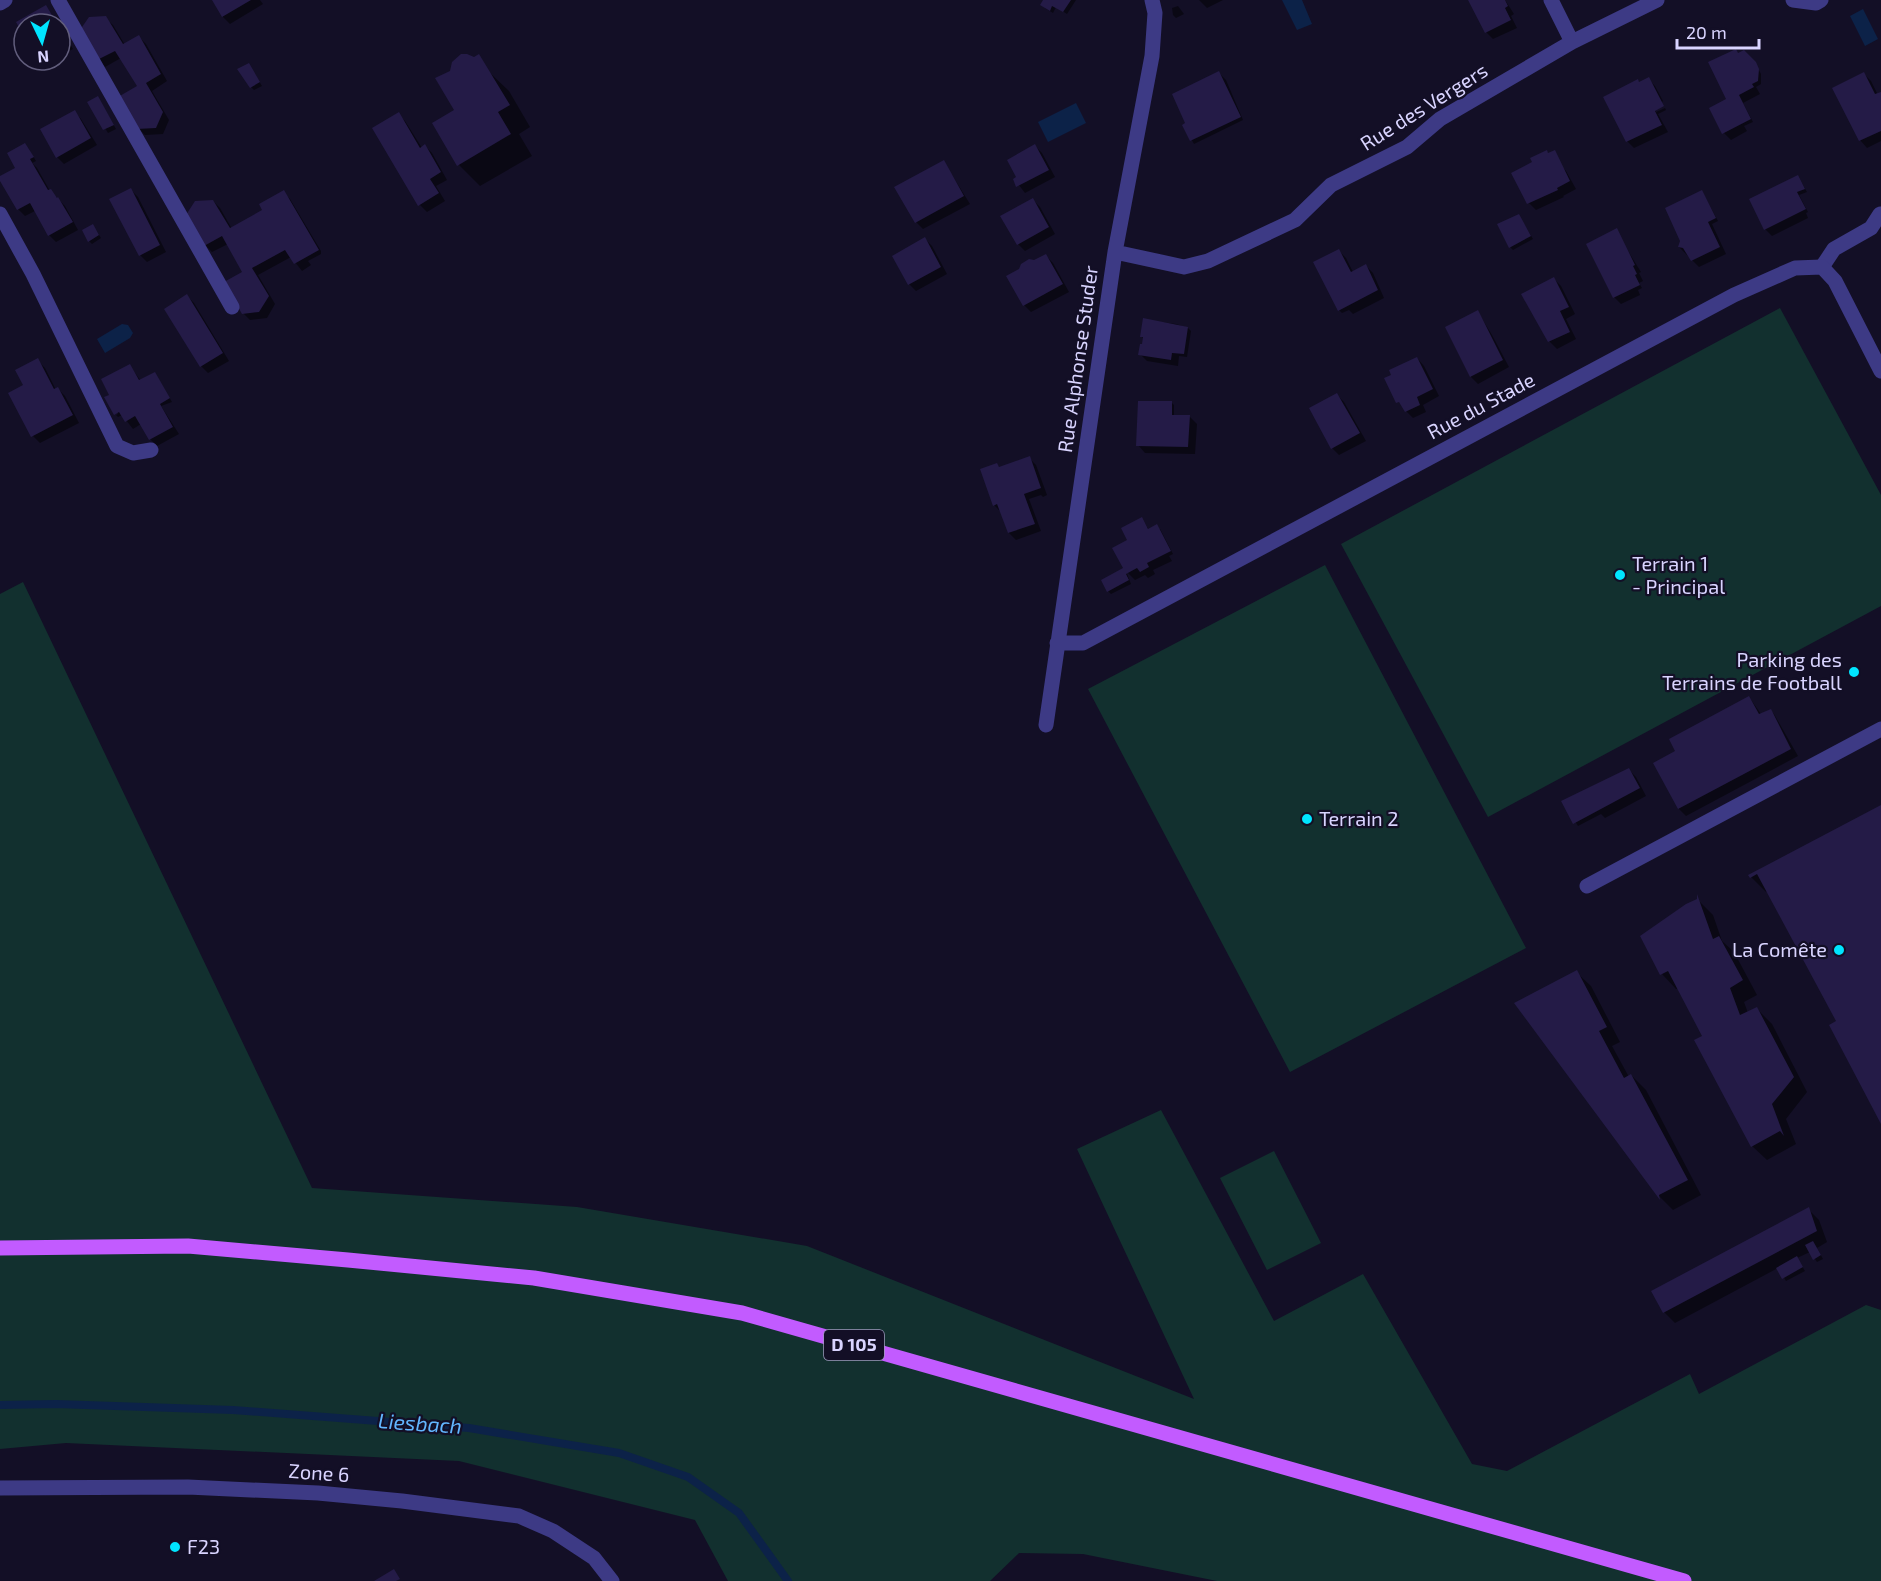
<svg xmlns="http://www.w3.org/2000/svg" width="1881" height="1581" viewBox="0 0 1881 1581" font-family="'Exo 2',sans-serif">
<rect width="100%" height="100%" fill="#130f26"/>
<!-- green -->
<path fill="#12302f" d="M1780 308 1881 495V606L1488 817 1341 544Z
M1325 565 1526 948 1290 1072 1088 689Z
M23 582 312 1188 577 1207 807 1246 1194 1399 1077 1149 1161 1110 1274 1321 1363 1274 1472 1464 1507 1471 1690 1374 1699 1394 1866 1305 1881 1310V1581H1217L1083 1554 1019 1553 990 1581H728L695 1520 459 1461 66 1443 0 1449V594Z
M1274 1151 1321 1243 1267 1270 1220 1178Z"/>
<!-- water -->
<path fill="#0c2248" d="M1282 0H1302L1312 24 1297 30Z
M1863 9 1878 39 1865 46 1850 16Z
M1076 103 1086 123 1048 142 1038 122Z
M122 324 128 325 133 333 130 338 105 353 97 339Z"/>
<!-- shadow -->
<path fill="#0007" d="M213 0H260L263 4 230 24 223 17Z
M1043 0H1076L1067 14 1056 7 1053 13 1045 8Z
M1199 0H1223L1207 8Z
M1470 0H1505L1514 14 1511 16 1517 28 1493 39 1486 32Z
M1178 6 1184 14 1176 18 1173 15 1172 8Z
M105 18 113 25 125 45 139 37 146 44 167 81 152 91 169 120 163 134 145 135 138 128 139 87 121 58 105 67 98 59Z
M60 27 73 49 60 56Z
M1739 54 1754 61 1761 74V84L1756 87 1760 94 1743 103 1753 122 1744 126 1747 131 1731 140 1724 133 1728 100Z
M41 60H53L45 64Z
M249 65 262 86 254 90 251 87Z
M490 73 509 91 530 127 519 134 532 156 480 186 459 165 456 110Z
M1219 73 1226 80 1243 120 1194 144 1184 126Z
M1864 74 1871 81 1878 95 1881 93V141L1867 148 1860 140 1834 88Z
M1648 79 1655 86 1663 101 1656 109V112L1665 108 1666 110 1658 114 1668 132 1634 148 1627 141 1638 81 1640 83Z
M100 101 116 129 108 133 89 102Z
M74 112 81 119 97 145 64 164 57 157Z
M398 114 405 121 422 148 425 146 432 153 447 180 436 186 445 201 427 212 420 205Z
M1035 146 1042 153 1055 177 1025 193 1015 180Z
M28 148 36 161 32 163 37 168 50 191 65 206 78 230 56 242 49 235 35 211 25 216 18 209 17 168Z
M1546 151 1566 171 1576 189 1563 196 1564 197 1536 210 1529 203 1534 163Z
M952 175 970 204 923 229 916 222Z
M1798 177 1807 192 1799 195 1808 212 1806 213 1808 218 1772 236 1765 229Z
M131 190 138 197 166 252 147 262 140 255Z
M283 192 290 199 321 251V254L308 261 311 265 302 271 291 257 258 275 275 304 267 318 250 320 243 313 244 272 228 244 212 252 205 245 213 201 220 208 232 229 264 210Z
M1704 195 1718 221 1712 224 1726 254 1699 267 1679 247Z
M1033 200 1040 207 1055 234 1025 251 1018 244Z
M1519 216 1533 239 1513 250 1510 247Z
M93 226 101 238 92 244 89 241Z
M925 239 932 246 947 274 916 291 909 284Z
M1626 248 1641 272 1639 273 1643 281 1639 283 1642 288 1638 290 1640 295 1621 304 1614 297Z
M1339 251 1346 258 1353 272 1366 266 1373 273 1384 298 1353 314 1349 310 1342 313 1339 310Z
M1046 256 1053 263 1069 292 1031 312 1024 305Z
M1554 279 1561 286 1575 314 1566 319 1576 339 1557 349 1549 341 1524 295Z
M187 296 194 303 229 361 208 373 201 366Z
M1478 312 1492 335 1509 367 1478 384 1471 377 1447 327Z
M1145 320 1176 324 1188 328 1191 331 1187 357 1179 356 1178 366 1147 361 1140 354 1144 339 1142 337Z
M1417 358 1424 366 1439 396 1423 405 1426 412 1413 418 1406 411Z
M38 361 45 368 56 390 58 389 65 396 79 423 40 443 33 436 25 386Z
M129 365 141 381 155 373 172 402 161 406 179 434 157 446 150 439 141 424 133 429 122 415 118 417 116 415 118 414 111 395Z
M1337 395 1344 402 1366 441 1339 455 1332 448Z
M1171 402 1174 405V417H1190L1197 424 1195 454 1145 453 1138 445Z
M1029 458 1036 465 1047 495 1043 497 1041 495 1029 499 1041 531 1016 540 1009 533 1002 513 994 505 997 465 1000 468Z
M1142 519 1149 530 1160 529 1173 554 1169 556 1172 561 1153 570 1155 574 1148 578 1145 575 1135 580 1126 571 1131 584 1111 594 1108 591 1125 569 1129 541Z
M1749 697 1761 714 1770 710 1774 714 1798 756 1686 816 1679 809 1655 764 1677 752Z
M1629 770 1636 777 1646 796 1605 818 1601 814 1578 826 1563 802Z
M1881 807V1120L1838 1022 1768 891 1766 892 1750 876Z
M1698 900 1713 915 1722 941 1734 952 1757 995 1744 1002 1748 1013 1757 1009 1772 1024 1807 1092 1786 1119 1796 1144 1767 1160 1752 1146 1704 1037 1678 988 1676 989 1662 974Z
M1576 972 1591 986 1620 1042 1612 1046 1629 1077 1631 1075 1646 1090 1701 1195 1673 1210 1658 1195Z
M1808 1209 1819 1220 1827 1242 1817 1248 1823 1259 1817 1262 1810 1252 1797 1258 1805 1271 1786 1281 1778 1268 1675 1323 1664 1312Z"/>
<g fill="none" stroke-linecap="round" stroke-linejoin="round">
<!-- stream -->
<path stroke="#0c2248" stroke-width="8" d="M0 1405 56 1404 233 1410 469 1428 619 1453 688 1477 739 1513 788 1581"/>
</g>
<!-- building -->
<path fill="#241b47" d="M212 0H251L222 17Z
M1043 0H1071L1063 12 1052 6 1050 11 1040 5Z
M1468 0H1505L1508 6 1505 8 1511 20 1485 33Z
M46 5 57 24H24V36L16 22Z
M106 16 123 44 139 35 161 74 146 83 163 112 156 128 137 129 118 97 137 86 115 51 97 60 80 30 89 17Z
M1736 49 1738 53 1744 50 1756 62 1759 69 1758 81 1752 84 1754 87 1739 95 1751 119 1722 134 1709 108 1726 99 1708 62Z
M461 54H467L474 57 479 54 510 105 498 112 511 134 457 166 432 123 454 110 435 78 450 71 452 62Z
M249 63 260 82 250 88 237 69Z
M1219 71 1241 117 1190 141 1182 125 1185 123 1172 94Z
M1864 72 1875 94 1881 92V131L1859 141 1832 88Z
M1649 77 1664 106 1655 111 1662 125 1626 142 1603 97 1638 79 1639 82Z
M98 96 114 125 103 130 87 102Z
M75 110 91 138 56 158 40 129Z
M399 112 420 148 425 144 441 172 430 179 439 193 418 206 372 128Z
M25 143 34 157 30 159 48 190 51 189 57 198 58 197 73 222 48 236 30 203 17 210 0 181V176L15 168 7 153Z
M1035 144 1049 170 1016 187 1013 179 1016 177 1007 160Z
M1547 150 1548 153 1555 150 1570 181 1557 188 1558 190 1527 204 1511 173 1532 162 1530 158Z
M944 160 964 196 915 223 894 187Z
M1798 175 1805 189 1797 192 1806 209 1764 230 1749 199Z
M131 188 160 245 139 256 109 199Z
M284 190 319 250 294 264 285 250 252 268 269 296 259 312 242 314 224 282 242 272 222 236 204 246 186 215 195 201 213 200 230 228 262 210 259 204Z
M1702 190 1716 218 1708 222 1720 247 1691 261 1683 248 1678 247 1680 241 1665 208Z
M1033 198 1049 227 1017 245 1000 216Z
M1519 214 1531 236 1509 248 1497 224Z
M93 224 99 235 88 242 82 230Z
M1617 228 1635 265 1633 266 1637 274 1635 275 1640 285 1613 298 1586 244Z
M925 237 941 267 908 285 892 256Z
M1339 249 1351 272 1366 264 1378 290 1338 311 1313 262Z
M1046 254 1063 284 1023 306 1006 276 1019 269 1021 264 1029 259 1034 260Z
M1554 277 1569 307 1560 311 1570 332 1548 342 1521 294Z
M187 294 223 353 200 367 164 309Z
M1478 310 1503 360 1470 377 1445 327Z
M1143 318 1188 327 1184 354 1172 353 1171 360 1138 355 1140 344H1142L1143 337H1140Z
M1417 357 1433 389 1417 397 1420 405 1405 412 1399 402 1396 403 1384 378 1391 375 1389 370Z
M38 358 54 389 58 387 73 415 31 437 8 393 23 385 15 370Z
M130 364 139 380 155 372 170 398 160 404 173 427 149 440 135 416 125 422 119 412 114 415 104 397 109 395 101 379Z
M1337 393 1360 433 1331 449 1309 408Z
M1138 401H1172V415H1190L1188 447 1136 446Z
M1030 456 1041 488 1024 494 1035 524 1008 533 997 504 993 506 980 469 997 463 999 467Z
M1142 517 1148 529 1157 524 1171 551 1147 563 1149 567 1140 572 1137 568 1126 574 1129 580 1107 592 1101 580 1123 568 1112 548 1127 540 1121 528Z
M1749 696 1759 714 1771 709 1791 749 1678 809 1653 763 1675 751 1669 739Z
M1629 768 1640 788 1573 824 1561 801Z
M1881 805V1124L1829 1025 1836 1021 1757 874 1750 878 1748 875Z
M1697 894 1713 939 1719 936 1743 980 1730 988 1740 1015 1757 1007 1794 1077 1772 1104 1784 1136 1780 1131 1751 1147 1694 1040 1702 1036 1668 971 1660 975 1640 936 1686 904 1697 899Z
M1577 970 1607 1027 1599 1031 1624 1078 1631 1074 1688 1180 1659 1195 1660 1200 1514 1003Z
M1809 1207 1817 1231 1663 1313 1651 1291Z
M1813 1241 1821 1255 1813 1260 1805 1245Z
M1797 1256 1803 1267 1782 1279 1776 1268Z
M394 1569 400 1579 396 1581H374Z"/>
<g fill="none" stroke-linecap="round" stroke-linejoin="round">
<!-- lane -->
<path stroke="#3d3a85" stroke-width="15" d="M58 0 232 307
M0 214 33 274 117 446 133 453 151 450
M1822 267 1834 249 1871 228 1880 214
M1587 886 1881 729
M0 1488 188 1487 318 1493 402 1501 519 1516 553 1531 594 1558 612 1581"/>
<!-- street -->
<path stroke="#3d3a85" stroke-width="15" d="M1551 0 1572 42
M1793 0 1816 3 1821 0
M0 3 5 0
M1115 252 1184 267 1208 261 1295 220 1331 185 1407 147 1440 119 1572 42 1657 0
M1057 643H1083L1734 295 1795 268 1822 267 1835 281 1881 371
M1046 725 1115 252 1152 56 1155 13 1152 0"/>
<!-- primary -->
<path stroke="#c25bff" stroke-width="15" d="M0 1248 188 1246 348 1260 534 1278 742 1313 1684 1581"/>
</g>
<!-- markers -->
<g fill="#00e5ff" stroke="#130f26" stroke-width="2">
<circle cx="1620" cy="575" r="6"/>
<circle cx="1854" cy="672" r="6"/>
<circle cx="1307" cy="819" r="6"/>
<circle cx="1839" cy="950" r="6"/>
<circle cx="175" cy="1547" r="6"/>
</g>
<g text-anchor="middle" stroke-width="4.5" stroke-linejoin="round" paint-order="stroke">
<!-- shield labels -->
<rect fill="#130f26" stroke="#9e99be" stroke-width="1.5" x="824" y="1330" width="60" height="30" rx="4.5"/>
<g font-size="18" font-weight="bold" fill="#d9d4ff">
<text x="854" y="1351">D 105</text>
</g>
<!-- street labels -->
<g font-size="20" fill="#d9d4ff" stroke="#130f26">
<text transform="translate(1424 107) rotate(-32)" y="7">Rue des Vergers</text>
<text transform="translate(1078 359) rotate(-82)" y="7">Rue Alphonse Studer</text>
<text transform="translate(1481 406) rotate(-28)" y="7">Rue du Stade</text>
<text transform="translate(319 1473) rotate(4)" y="7">Zone 6</text>
</g>
<!-- poi labels -->
<g font-size="20" fill="#d9d4ff" stroke="#130f26" text-anchor="start">
<text x="1632" y="571">Terrain 1<tspan x="1632" dy="23">- Principal</tspan></text>
<text x="1842" y="667" text-anchor="end">Parking des<tspan x="1842" dy="23">Terrains de Football</tspan></text>
<text x="1319" y="826">Terrain 2</text>
<text x="1827" y="957" text-anchor="end">La Comête</text>
<text x="187" y="1554">F23</text>
</g>
<!-- water labels -->
<g font-size="21" font-style="italic" fill="#62b6ff" stroke="#130f26">
<text transform="translate(420 1424) rotate(4)" y="7">Liesbach</text>
</g>
</g>
<!-- north arrow -->
<g transform="translate(42 42) rotate(175)"><circle r="28" fill="#130f26" stroke="#625e7d" stroke-width="1.5"/>
<path d="M0-4.5L10 22L0 15L-10 22Z" fill="#00e5ff"/>
<text y="-9" font-size="16" font-weight="bold" text-anchor="middle" fill="#d9d4ff">N</text>
</g>
<!-- scale -->
<path d="M1677 39v9h82v-9" fill="none" stroke="#d9d4ff" stroke-width="3"/>
<text x="1686" y="39" font-size="18" fill="#d9d4ff" stroke="#130f26" stroke-width="4.5" paint-order="stroke">20 m</text>
</svg>
